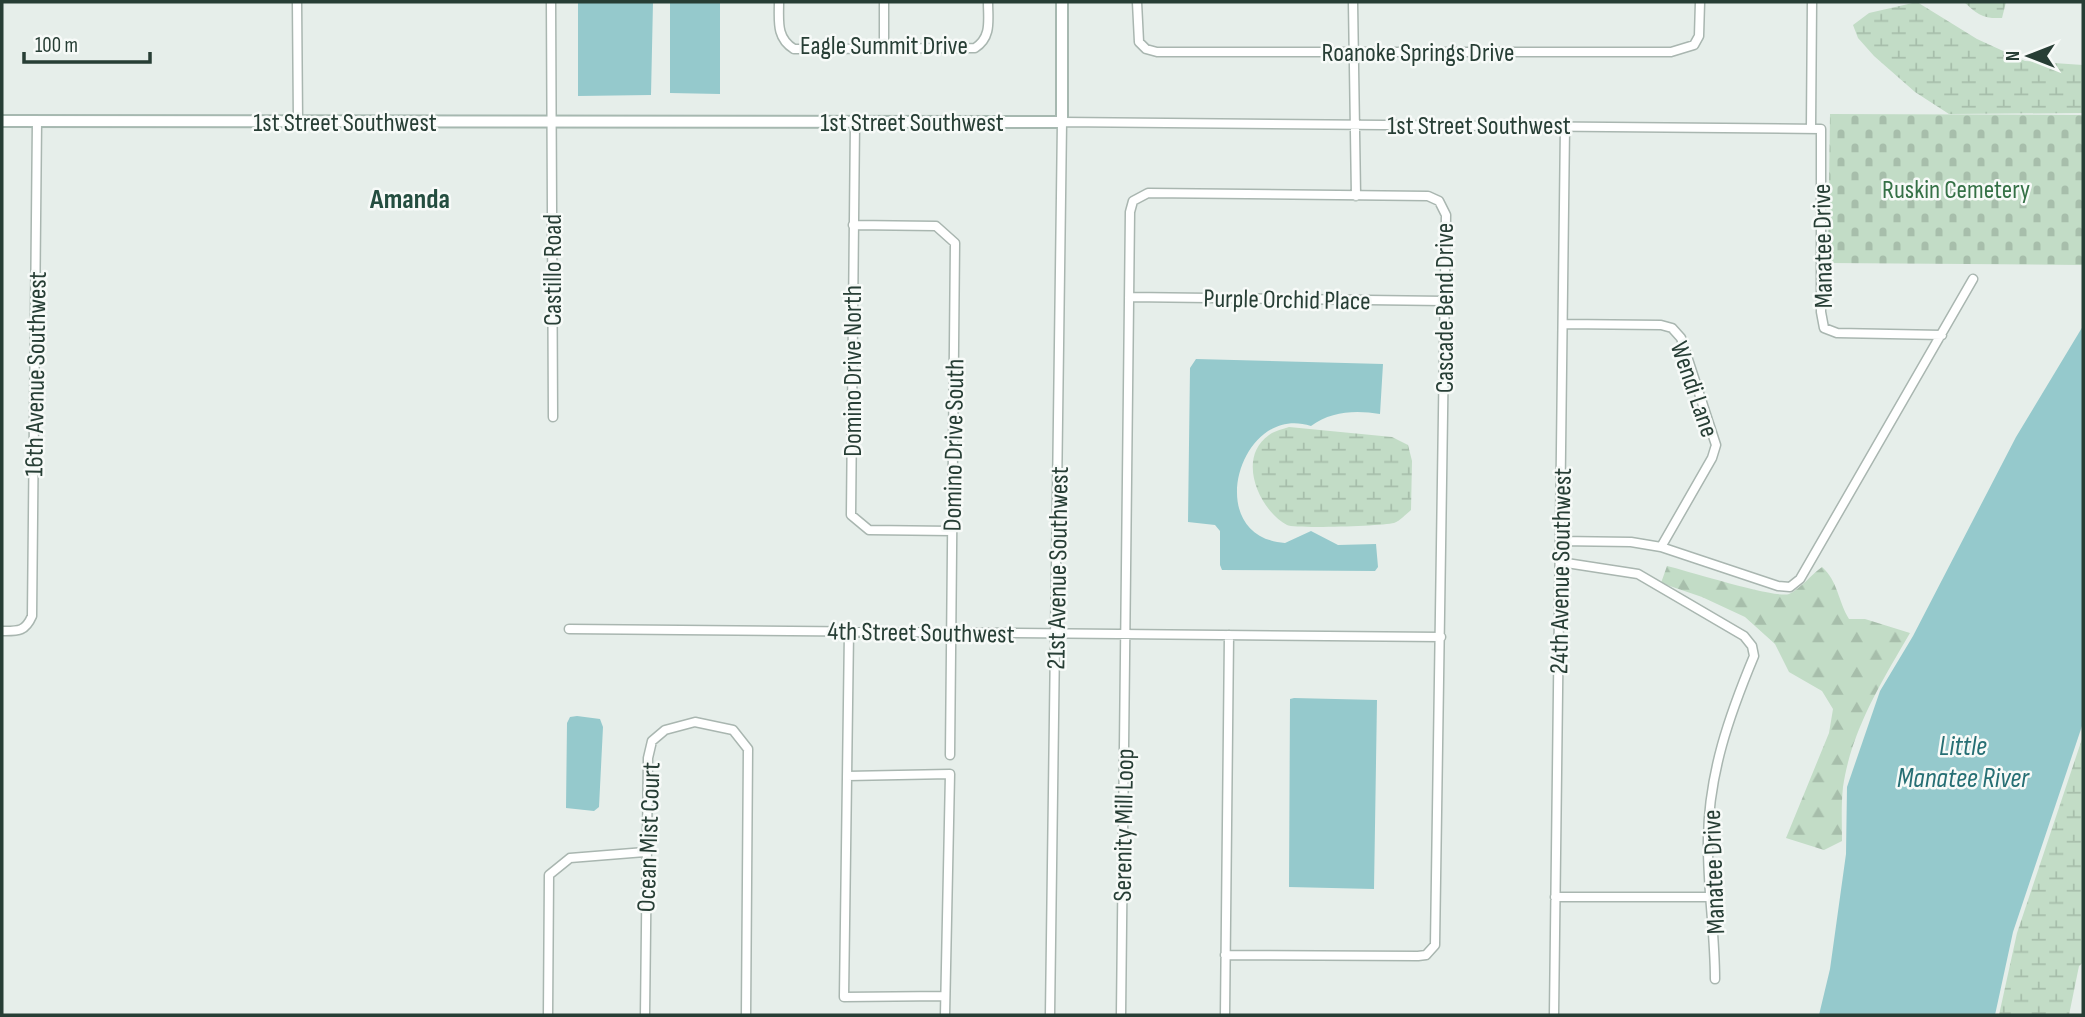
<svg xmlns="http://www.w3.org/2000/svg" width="2085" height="1017" viewBox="0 0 2085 1017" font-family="'Sofia Sans Condensed',sans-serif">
<defs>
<pattern id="forest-firs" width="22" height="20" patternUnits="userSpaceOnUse" patternTransform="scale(1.75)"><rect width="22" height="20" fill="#c2dcc6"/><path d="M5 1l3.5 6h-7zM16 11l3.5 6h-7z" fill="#a7beab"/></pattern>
<pattern id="wetland-marsh" width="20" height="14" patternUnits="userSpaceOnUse" patternTransform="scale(1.75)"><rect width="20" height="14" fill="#c2dcc6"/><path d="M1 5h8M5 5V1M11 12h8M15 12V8" fill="none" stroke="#a7beab"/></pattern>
<pattern id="cemetery-stones" width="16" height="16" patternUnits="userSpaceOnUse" patternTransform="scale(1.75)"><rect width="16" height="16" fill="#c2dcc6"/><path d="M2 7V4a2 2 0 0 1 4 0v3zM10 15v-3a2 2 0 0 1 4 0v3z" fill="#a7beab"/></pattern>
</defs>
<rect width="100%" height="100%" fill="#e6eeea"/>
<!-- forest -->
<path fill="url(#forest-firs)" d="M1667 566C1688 571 1776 599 1789 594 1799 590 1812 574 1822 567 1838 581 1838 601 1849 619H1865L1910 633C1882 681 1851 731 1843 787 1841 805 1842 824 1842 841L1824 850 1786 838 1829 733 1833 709 1822 691 1789 672 1775 644 1745 617 1702 597 1661 583Z"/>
<!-- wetland -->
<path fill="url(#wetland-marsh)" d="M1917 2 1977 39 2025 61 2083 65V113L1949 114 1915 92 1874 56 1858 38 1853 25 1869 13Z
M1964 2H2006L2002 18C1983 19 1977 14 1964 2Z
M1289 427 1392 437 1408 445 1412 461 1411 510C1406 514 1400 521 1394 523 1383 526 1295 529 1287 525 1259 510 1236 458 1269 435 1274 431 1283 429 1289 427Z
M2083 736V963L2079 966 2069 1015H1999L2017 933Z"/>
<!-- cemetery -->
<path fill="url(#cemetery-stones)" d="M1830 114 2083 115V265L1828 263Z"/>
<!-- water -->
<path fill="#95c9cc" d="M578 2H653L651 95 578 96Z
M670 2H720V94L670 93Z
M2083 326V723L2013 932 1995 1015H1819L1830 969 1846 854 1847 787 1880 691 1913 636 2016 437Z
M1196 359 1383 364 1380 414C1356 410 1331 411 1311 426 1240 402 1200 537 1285 543L1311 531 1338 545 1376 544 1378 567 1375 571 1222 570 1220 565V531L1215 525 1188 522 1190 368Z
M1294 698 1377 700 1374 889 1289 887 1290 699Z
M577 716 600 719 603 727 599 807 594 811 566 808 567 723 570 717Z"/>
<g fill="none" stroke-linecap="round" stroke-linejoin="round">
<!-- street casing -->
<g stroke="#a9b6b0" stroke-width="11">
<path id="street" d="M297 2 298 122
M551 2 553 417
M779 2C779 21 776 38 794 49L975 48C992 37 988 20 988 2
M884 2V49
M1137 2 1139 42 1146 49 1157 52H1671L1694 45 1699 36 1700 2
M1353 2 1356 196
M855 122 851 515 869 530 952 531
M1811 127 1812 2
M853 225 936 226 955 243 950 755
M1129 297 1445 301
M1563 324 1661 325 1672 328 1681 338 1716 445 1712 458 1661 547
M1560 541 1631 542 1661 547 1778 586 1790 587 1800 579 1973 279
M1560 562 1638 574 1744 636 1752 646 1754 656C1729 716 1709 773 1708 838 1707 885 1715 932 1715 979
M569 629 1441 637
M2 631C18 631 25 632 32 616L37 121
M849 631 844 997 945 996
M847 776 950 774 945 1015
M1555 897H1712
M548 1015 549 875 570 858 645 852
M645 1015 648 758 652 741 665 730 695 722 733 730 748 749 746 1015
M1050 1015 1062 122 1821 129V312L1824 328 1837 333 1942 335
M1121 1015 1130 212 1133 201 1148 193 1428 196 1439 201 1446 215 1435 945 1426 955 1418 956 1225 955
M1225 1015 1229 635
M1554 1015 1565 126"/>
</g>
<!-- secondary casing -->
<g stroke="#a6b8b0" stroke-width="14">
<path id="secondary" d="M2 121 1062 122V2"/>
</g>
<!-- street -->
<use href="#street" stroke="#fff" stroke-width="8"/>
<!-- secondary -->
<use href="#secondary" stroke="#fff" stroke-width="10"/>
</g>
<g text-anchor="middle" stroke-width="5" stroke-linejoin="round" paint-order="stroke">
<!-- street labels -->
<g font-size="26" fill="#273e35" stroke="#f7faf8">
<text x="884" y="54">Eagle Summit Drive</text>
<text x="1418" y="61">Roanoke Springs Drive</text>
<text x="345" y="131">1st Street Southwest</text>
<text x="912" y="131">1st Street Southwest</text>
<text x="1479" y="134">1st Street Southwest</text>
<text transform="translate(1822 246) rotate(-91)" y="9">Manatee Drive</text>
<text transform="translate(552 270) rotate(-90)" y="9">Castillo Road</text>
<text transform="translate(1287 299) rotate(1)" y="9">Purple Orchid Place</text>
<text transform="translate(1444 308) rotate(-90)" y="9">Cascade Bend Drive</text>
<text transform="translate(852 371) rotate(-90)" y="9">Domino Drive North</text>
<text transform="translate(35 374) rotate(-89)" y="9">16th Avenue Southwest</text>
<text transform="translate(1695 389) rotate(71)" y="9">Wendi Lane</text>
<text transform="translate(953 445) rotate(-89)" y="9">Domino Drive South</text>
<text transform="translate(1057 568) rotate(-89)" y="9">21st Avenue Southwest</text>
<text transform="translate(1560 571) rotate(-89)" y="9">24th Avenue Southwest</text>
<text transform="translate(921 632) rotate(1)" y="9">4th Street Southwest</text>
<text transform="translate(1123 825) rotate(-89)" y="9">Serenity Mill Loop</text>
<text transform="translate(648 837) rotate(-88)" y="9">Ocean Mist Court</text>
<text transform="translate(1713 872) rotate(-92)" y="9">Manatee Drive</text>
</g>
<!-- park labels -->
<g font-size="26" fill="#357146" stroke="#f7faf8">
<text x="1956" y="198">Ruskin Cemetery</text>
</g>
<!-- neighbourhood labels -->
<g font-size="28" font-weight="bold" fill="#244e40" stroke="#f7faf8">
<text x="410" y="208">Amanda</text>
</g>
<!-- water labels -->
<g font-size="28" font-style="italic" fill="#266f74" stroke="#f7faf8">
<text x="1963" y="755">Little<tspan x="1963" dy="32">Manatee River</tspan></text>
</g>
</g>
<!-- border -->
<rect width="2085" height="1017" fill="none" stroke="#273e35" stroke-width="7"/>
<!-- north arrow -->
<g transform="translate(2029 56) rotate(270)" stroke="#f7faf8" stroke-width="5" paint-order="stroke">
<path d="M0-5L12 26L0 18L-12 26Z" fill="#273e35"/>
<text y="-10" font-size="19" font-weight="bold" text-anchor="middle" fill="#273e35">N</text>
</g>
<!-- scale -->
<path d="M24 52v10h126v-10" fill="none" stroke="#273e35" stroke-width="3.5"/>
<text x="35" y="52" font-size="21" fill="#273e35" stroke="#f7faf8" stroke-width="5" paint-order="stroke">100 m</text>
</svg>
